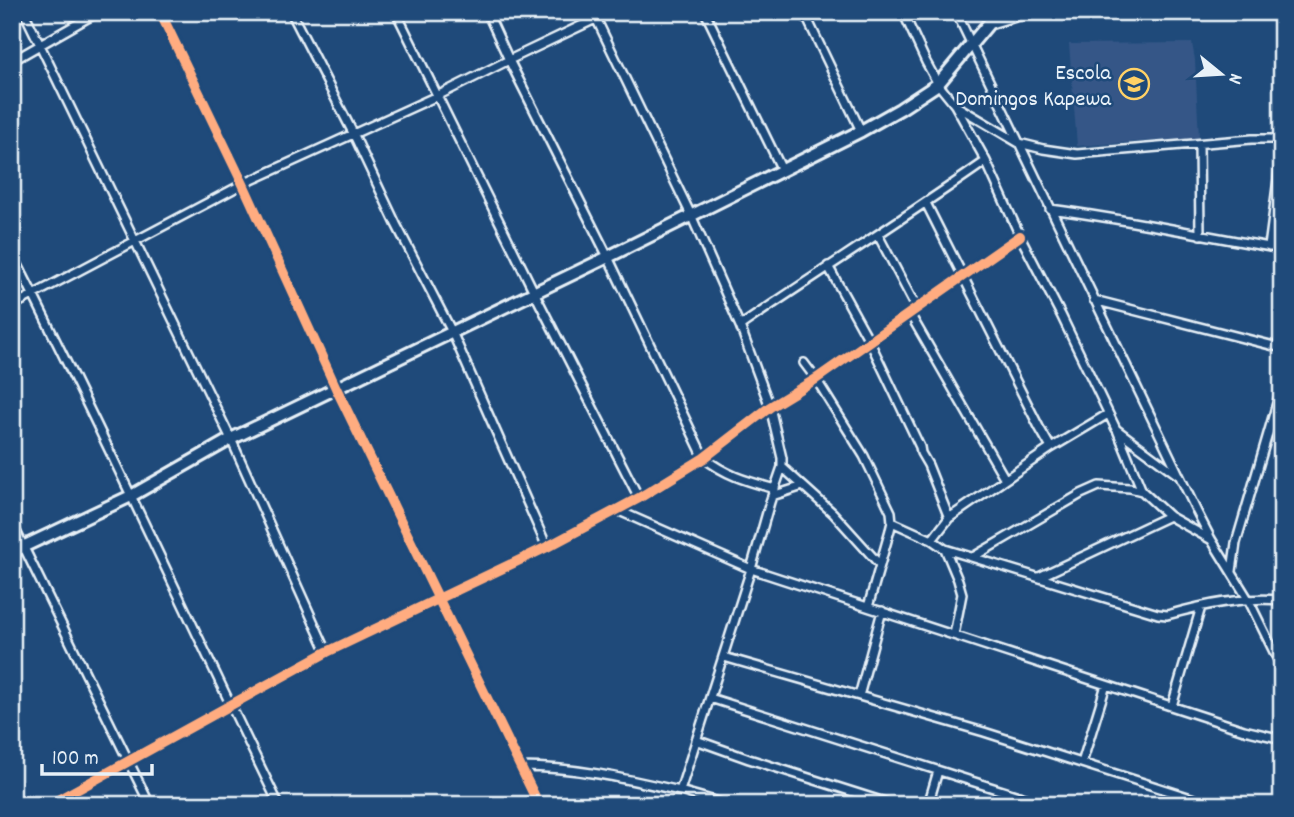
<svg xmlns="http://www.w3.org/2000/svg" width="1294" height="817" viewBox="0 0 1294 817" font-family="Dekko,sans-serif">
<rect width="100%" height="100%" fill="#1f4a7a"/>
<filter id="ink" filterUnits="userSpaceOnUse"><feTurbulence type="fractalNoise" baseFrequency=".0143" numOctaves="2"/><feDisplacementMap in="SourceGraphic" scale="14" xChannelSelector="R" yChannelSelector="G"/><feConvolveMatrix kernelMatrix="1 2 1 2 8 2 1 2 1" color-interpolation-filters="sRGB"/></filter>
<g filter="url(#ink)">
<!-- built -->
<path fill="#345787" d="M1192 43 1195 60 1199 138 1077 146 1069 44Z"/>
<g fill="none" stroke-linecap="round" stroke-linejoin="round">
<!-- street casing -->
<g stroke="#e8f1f8" stroke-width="12">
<path id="street" d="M24 12 231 439 327 652
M160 12 243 184 336 388 539 805
M291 12 353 133 396 224 452 332 547 547
M396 12 534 292 639 498
M487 12 509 60 608 257 704 458C727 476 747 481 775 489
M593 12 691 215 740 326 770 407 782 458V467L770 502 751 569 617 510
M705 12 782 170
M804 12 861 131
M903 12 926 62 938 84 955 105 986 161 1020 236 1061 315 1116 429 1178 475
M956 12 1197 512 1211 539 1248 599 1282 668
M12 61 98 12
M958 107 1019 143 1043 149 1077 154 1252 139H1282
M1199 144 1200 235
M926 203 1039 427 1051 448
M1050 209C1128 219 1204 236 1282 249
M878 235 917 309
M1269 247 1282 149
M12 253C105 435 189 621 279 805
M828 266 870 342 920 447 921 453 928 465 949 518
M1094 300 1282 348
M12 306 243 184 437 96 509 60 610 12
M910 314 1005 479
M740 326C822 270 905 218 986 161
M804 363 816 379 864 456 891 512 892 522 890 530 868 607
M1117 430 1142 491
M782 467 833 513 880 565
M772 496 803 486
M892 522 932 540 945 549 1158 614 1167 615C1207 604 1240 597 1282 600
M12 523 150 805
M932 540 949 518 1051 448 1108 414
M945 549 958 580 962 594 954 635
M973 557 1081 494 1099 486 1130 488 1142 491 1169 516 1210 539
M1232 571 1236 543 1282 386
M1039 577 1169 516
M724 657 984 732 1213 805
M859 696 882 611
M710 698 1047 805
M1172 706 1201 607
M696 740 749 759 894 805
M1082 763 1106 685
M521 767C576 767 627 779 680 791
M49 805 327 652 547 547 639 498 704 458 770 407 816 379 1020 236
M729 805 680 791 751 569 1244 730 1282 739
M928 805 938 771"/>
</g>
<!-- secondary casing -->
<g stroke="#e8f1f8" stroke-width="16">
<path id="secondary" d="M12 552 131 496 231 439 608 257 861 131 900 109 938 84 989 23 1025 12"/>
</g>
<!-- street -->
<use href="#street" stroke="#1f4a7a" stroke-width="7"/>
<!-- secondary -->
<use href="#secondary" stroke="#1f4a7a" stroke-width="10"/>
<!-- cycleway casing -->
<g stroke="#1f4a7a" stroke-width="15">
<path id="cycleway" d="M160 12 243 184 336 388 539 805
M49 805 327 652 547 547 639 498 704 458 770 407 816 379 1020 236"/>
</g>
<!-- cycleway -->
<use href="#cycleway" stroke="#ffac80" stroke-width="10"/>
</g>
</g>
<!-- icons -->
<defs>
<g id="school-ring" transform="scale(1.575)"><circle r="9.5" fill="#1f4a7a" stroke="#ffd166" stroke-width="1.5"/><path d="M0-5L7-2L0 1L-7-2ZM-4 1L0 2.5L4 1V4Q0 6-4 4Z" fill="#ffd166"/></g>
</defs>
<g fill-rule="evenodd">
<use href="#school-ring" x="1134" y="84"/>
</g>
<g text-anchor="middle" stroke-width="5" stroke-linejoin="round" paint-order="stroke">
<!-- poi labels -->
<g font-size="23" fill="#e8f1f8" stroke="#1f4a7a" text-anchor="end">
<text x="1111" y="79">Escola<tspan x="1111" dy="26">Domingos Kapewa</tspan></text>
</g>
</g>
<!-- margin -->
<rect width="1294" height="817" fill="none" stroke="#1f4a7a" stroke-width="42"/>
<rect x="21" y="21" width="1252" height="775" fill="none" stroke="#e8f1f8" stroke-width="2.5" filter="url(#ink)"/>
<!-- north arrow -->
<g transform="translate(1221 74) rotate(108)" stroke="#1f4a7a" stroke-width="5" paint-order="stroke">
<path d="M0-5L12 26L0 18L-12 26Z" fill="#e8f1f8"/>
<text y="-10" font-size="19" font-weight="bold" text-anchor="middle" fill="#e8f1f8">N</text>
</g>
<!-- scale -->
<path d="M42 764v10h110v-10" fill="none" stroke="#e8f1f8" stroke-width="3.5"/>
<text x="52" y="764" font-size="21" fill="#e8f1f8" stroke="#1f4a7a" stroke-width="5" paint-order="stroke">100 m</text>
</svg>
